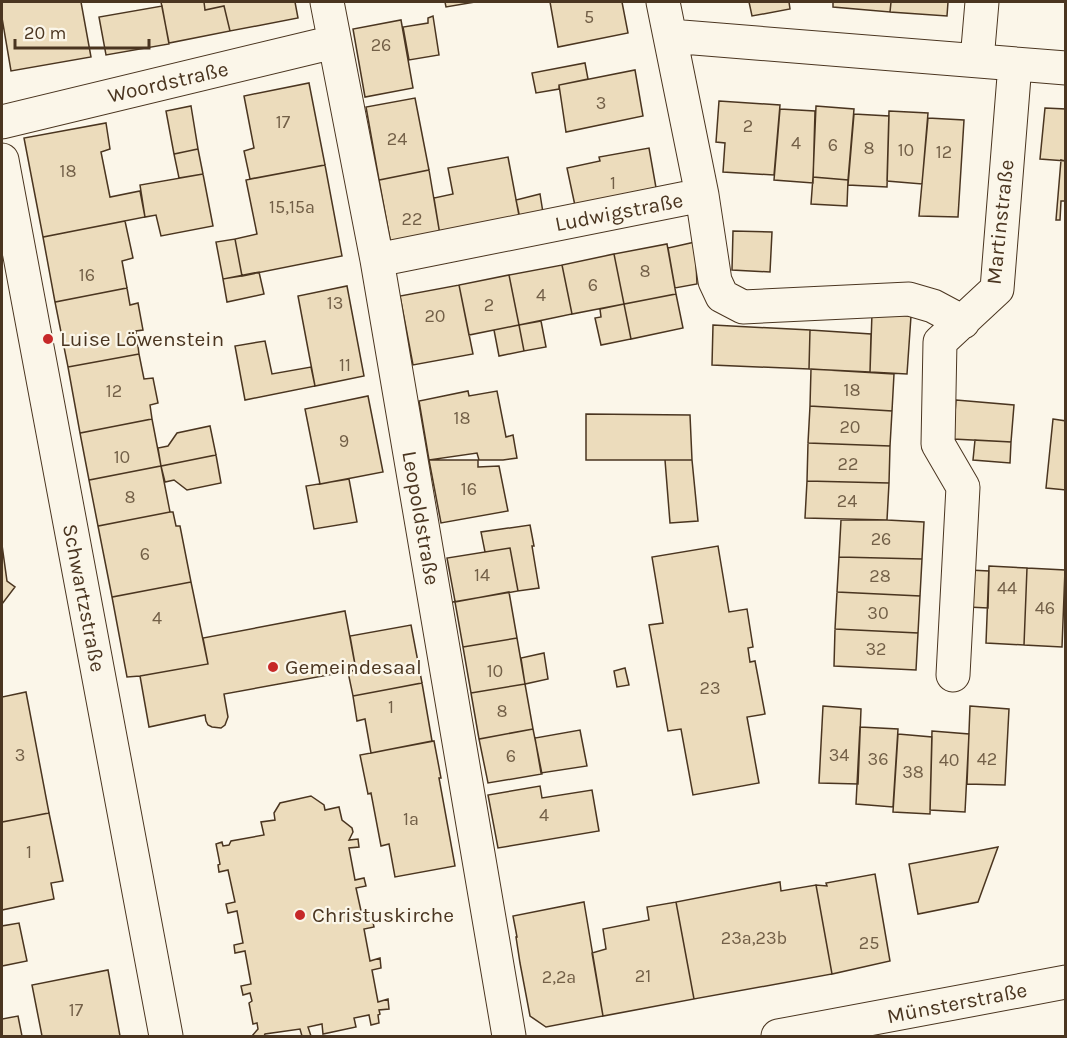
<svg xmlns="http://www.w3.org/2000/svg" width="1067" height="1038" viewBox="0 0 1067 1038" font-family="Karla,sans-serif">
<rect width="100%" height="100%" fill="#fbf6e9"/>
<!-- building -->
<path fill="#ecdcbc" stroke="#4a3520" stroke-width="1.5" d="M2 2H81L91 57 11 71 2 18Z
M161 2H204L205 10 224 6 230 31 169 43Z
M204 2H295L298 18 230 31 224 6 205 10Z
M445 2H475L446 7Z
M550 2H622L628 33 558 47Z
M749 2H789L790 9 752 16Z
M833 2H891L890 12 833 7Z
M891 2H948L947 16 890 12Z
M162 6 169 44 106 55 99 17Z
M433 16 439 55 409 60 403 27 428 23V18Z
M401 20 413 88 365 97 353 29Z
M585 63 588 79 559 85V89L536 93 532 73Z
M635 70 643 116 566 132 559 85Z
M309 83 325 165 250 179 244 151 254 148 244 96Z
M415 98 429 170 379 180 366 107Z
M719 101 780 105 774 175 723 172 725 143 716 142Z
M191 106 198 149 174 154 166 111Z
M816 106 854 109 848 180 813 177Z
M1045 108 1066 109V161L1040 159Z
M780 109 815 111 813 183 774 180Z
M889 111 928 113 922 184 887 181Z
M854 114 889 116 887 187 848 185Z
M928 118 964 120 958 217 919 216Z
M106 123 110 149 101 152 110 197 140 191 145 217 43 237 24 138Z
M649 148 658 199 577 215 567 168 600 161 599 157Z
M198 149 203 174 179 178 174 154Z
M508 157 521 226 441 241 434 198 453 194 448 168Z
M1061 160 1066 161V201H1061L1060 220H1056Z
M325 165 342 256 242 276 235 239 257 234 246 180Z
M429 170 441 241 392 250 379 180Z
M203 174 213 226 161 236 156 215 145 217 140 185Z
M813 177 848 180 847 206 811 204Z
M540 194 544 219 521 223 516 200Z
M125 221 133 258 122 261 127 288 55 302 43 237Z
M733 231 772 232 770 272 732 270Z
M235 239 242 276 223 279 216 242Z
M695 242 697 284 675 288 668 248Z
M667 244 676 294 624 304 614 254Z
M614 254 624 304 572 314 562 265Z
M562 265 572 314 519 325 509 275Z
M259 272 264 294 227 302 223 279Z
M509 275 519 325 469 335 459 285Z
M459 285 473 354 413 365 400 296Z
M347 286 364 376 315 386 298 296Z
M127 288 130 305 138 303 143 330 136 331 139 354 68 367 55 302Z
M676 294 683 328 631 339 624 304Z
M624 304 631 339 601 345 595 318 601 317 600 309Z
M872 313 911 316 907 374 870 372Z
M541 321 546 347 524 351 519 325Z
M519 325 524 351 499 356 494 330Z
M713 325 810 330 809 369 712 365Z
M810 330 871 334 870 372 809 369Z
M265 341 272 374 311 367 315 386 245 400 235 346Z
M139 354 144 379 153 378 158 403 150 405 152 419 80 433 68 367Z
M811 369 894 374 892 411 810 406Z
M468 391 469 396 497 391 506 437 513 435 517 458 503 460H479L477 453 429 460 419 401Z
M368 396 383 472 320 484 305 409Z
M956 400 1014 405 1011 442 953 439Z
M810 406 892 411 890 446 808 443Z
M586 414 690 415 692 460H586Z
M152 419 161 466 89 480 80 433Z
M1053 419 1066 421V490L1046 488Z
M210 426 216 455 161 466 158 448 168 446 177 433Z
M975 440 1011 442 1010 463 973 460Z
M808 443 890 446 889 483 807 481Z
M216 455 221 483 187 490 174 480 165 482 161 466Z
M429 460H478V467L499 466 508 511 441 523Z
M665 460H692L698 521 670 523Z
M161 466 170 512 98 526 89 480Z
M349 479 357 522 314 529 306 486Z
M807 481 889 483 887 520 805 518Z
M170 512H173L176 526H180L191 582 112 597 98 526Z
M841 520H887L924 522 922 559 839 557Z
M530 525 534 546H532L539 588 518 591 510 548 485 552 481 532Z
M2 545 7 581 15 587 2 604Z
M718 546 729 612 747 609 753 647 748 648 750 662 755 661 765 714 747 717 759 783 693 795 681 729 668 731 649 625 663 623 652 557Z
M510 548 518 591 453 602 455 601 447 558Z
M839 557 922 559 920 596 837 592Z
M989 566 1027 568 1024 645 986 643Z
M1027 568 1065 570 1062 647 1024 645Z
M969 570 989 571 988 608 968 607Z
M191 582 208 664 140 676 127 677 112 597Z
M509 592 517 638 463 647 455 602Z
M837 592 920 596 918 633 835 629Z
M345 611 356 670 224 694 228 717 225 725 221 728 212 727 208 725 206 721 205 715 149 727 140 676 208 664 203 638Z
M411 625 422 683 353 696 348 672 356 670 350 636Z
M835 629 918 633 916 670 834 666Z
M517 638 525 684 471 693 463 647Z
M544 653 548 679 525 684 521 658Z
M625 668 629 685 617 687 614 671Z
M422 683 432 741 371 753 365 719 357 721 353 696Z
M525 684 533 729 479 739 471 693Z
M26 692 49 813 2 822V697Z
M823 706 861 709 858 784 819 783Z
M970 706 1009 709 1005 785 967 784Z
M860 727 898 729 893 807 856 804Z
M533 729 542 774 488 783 479 739Z
M580 730 587 766 541 773 535 738Z
M932 731 969 734 965 812 930 810Z
M898 734 932 737 930 814 893 812Z
M434 741 441 778H439L455 866 395 877 389 844 381 846 371 793 368 794 360 755Z
M540 786 542 798 592 790 599 831 498 848 488 795Z
M311 796 324 805 325 810 339 807 342 820 352 828 353 832 349 840 358 839 359 847 349 848 355 880 364 878 366 886 356 888 363 920 372 918 374 927 364 929 370 961 380 958 381 968 372 970 378 1002 388 999 389 1009 379 1010 380 1014 378 1015 379 1023 371 1025 369 1015 354 1018 356 1027 323 1034 322 1024 308 1027 311 1036H302L300 1029 265 1034 264 1036H252L258 1029 257 1023 253 1024 249 1003 252 1001 250 993 243 995 241 986 251 984 245 951 235 953 234 945 243 943 237 911 228 913 226 904 235 902 228 870 219 872 218 865 220 864 216 844 222 842 223 846 229 845 231 841 264 835 261 822 275 820 274 813 280 803Z
M49 813 63 881 51 883 54 899 2 910V822Z
M998 847 978 902 918 914 909 864Z
M875 874 890 961 832 974 816 885 827 886 826 883Z
M780 882 781 891 816 885 832 974 694 999 676 902Z
M584 902 603 1016 546 1027 530 1016 520 963 516 937H517L513 916Z
M676 902 694 999 603 1016 592 953 606 949 603 929 649 920 647 907Z
M19 923 27 961 2 966V926Z
M108 970 120 1036H42L32 985Z
M18 1016 22 1036H2V1019Z"/>
<g fill="none" stroke-linecap="round" stroke-linejoin="round">
<!-- minor casing -->
<g stroke="#4a3520" stroke-width="35">
<path id="minor" d="M327 2 377 260 509 1036
M670 36 1066 68
M977 60 982 2
M2 122 334 42
M2 160 166 1036
M702 195 715 281 722 296 743 307 909 299 933 306 963 322
M377 260 702 195 663 2
M953 675 963 487 938 444 940 342 997 289 1015 64"/>
</g>
<!-- major casing -->
<g stroke="#4a3520" stroke-width="35">
<path id="major" d="M778 1036 1066 982"/>
</g>
<!-- minor -->
<use href="#minor" stroke="#fbf6e9" stroke-width="33"/>
<!-- major -->
<use href="#major" stroke="#fbf6e9" stroke-width="33"/>
</g>
<!-- markers -->
<g fill="#c62828" stroke="#fbf6e9" stroke-width="2">
<circle cx="48" cy="339" r="6"/>
<circle cx="273" cy="667" r="6"/>
<circle cx="300" cy="915" r="6"/>
</g>
<g text-anchor="middle" stroke-width="4.5" stroke-linejoin="round" paint-order="stroke">
<!-- number labels -->
<g font-size="18" fill="#725f47">
<text x="589" y="23">5</text>
<text x="381" y="51">26</text>
<text x="601" y="109">3</text>
<text x="283" y="128">17</text>
<text x="748" y="132">2</text>
<text x="397" y="145">24</text>
<text x="796" y="149">4</text>
<text x="833" y="151">6</text>
<text x="869" y="154">8</text>
<text x="906" y="156">10</text>
<text x="944" y="158">12</text>
<text x="68" y="177">18</text>
<text x="613" y="189">1</text>
<text x="292" y="213">15,15a</text>
<text x="412" y="225">22</text>
<text x="645" y="277">8</text>
<text x="87" y="281">16</text>
<text x="593" y="291">6</text>
<text x="541" y="301">4</text>
<text x="335" y="309">13</text>
<text x="489" y="311">2</text>
<text x="435" y="322">20</text>
<text x="345" y="371">11</text>
<text x="852" y="396">18</text>
<text x="114" y="397">12</text>
<text x="462" y="424">18</text>
<text x="850" y="433">20</text>
<text x="344" y="447">9</text>
<text x="122" y="463">10</text>
<text x="848" y="470">22</text>
<text x="469" y="495">16</text>
<text x="130" y="503">8</text>
<text x="847" y="507">24</text>
<text x="881" y="545">26</text>
<text x="145" y="560">6</text>
<text x="482" y="581">14</text>
<text x="880" y="582">28</text>
<text x="1007" y="594">44</text>
<text x="1045" y="614">46</text>
<text x="878" y="619">30</text>
<text x="157" y="624">4</text>
<text x="876" y="655">32</text>
<text x="495" y="677">10</text>
<text x="710" y="694">23</text>
<text x="391" y="713">1</text>
<text x="502" y="717">8</text>
<text x="20" y="761">3</text>
<text x="839" y="761">34</text>
<text x="511" y="762">6</text>
<text x="878" y="765">36</text>
<text x="987" y="765">42</text>
<text x="949" y="766">40</text>
<text x="913" y="778">38</text>
<text x="544" y="821">4</text>
<text x="411" y="825">1a</text>
<text x="29" y="858">1</text>
<text x="754" y="944">23a,23b</text>
<text x="869" y="949">25</text>
<text x="643" y="982">21</text>
<text x="559" y="983">2,2a</text>
<text x="76" y="1016">17</text>
</g>
<!-- street labels -->
<g font-size="21" fill="#4a3520" stroke="#fbf6e9">
<text transform="translate(168 82) rotate(-13)" y="7">Woordstraße</text>
<text transform="translate(619 212) rotate(-11)" y="7">Ludwigstraße</text>
<text transform="translate(1000 222) rotate(-84)" y="7">Martinstraße</text>
<text transform="translate(421 518) rotate(80)" y="7">Leopoldstraße</text>
<text transform="translate(84 598) rotate(79)" y="7">Schwartzstraße</text>
<text transform="translate(957 1003) rotate(-11)" y="7">Münsterstraße</text>
</g>
<!-- poi labels -->
<g font-size="21" fill="#4a3520" stroke="#fbf6e9" text-anchor="start">
<text x="60" y="346">Luise Löwenstein</text>
<text x="285" y="674">Gemeindesaal</text>
<text x="312" y="922">Christuskirche</text>
</g>
</g>
<!-- border -->
<rect width="1067" height="1038" fill="none" stroke="#4a3520" stroke-width="6"/>
<!-- scale -->
<path d="M15 39v9h134v-9" fill="none" stroke="#4a3520" stroke-width="3"/>
<text x="24" y="39" font-size="18" fill="#4a3520" stroke="#fbf6e9" stroke-width="4.5" paint-order="stroke">20 m</text>
</svg>
